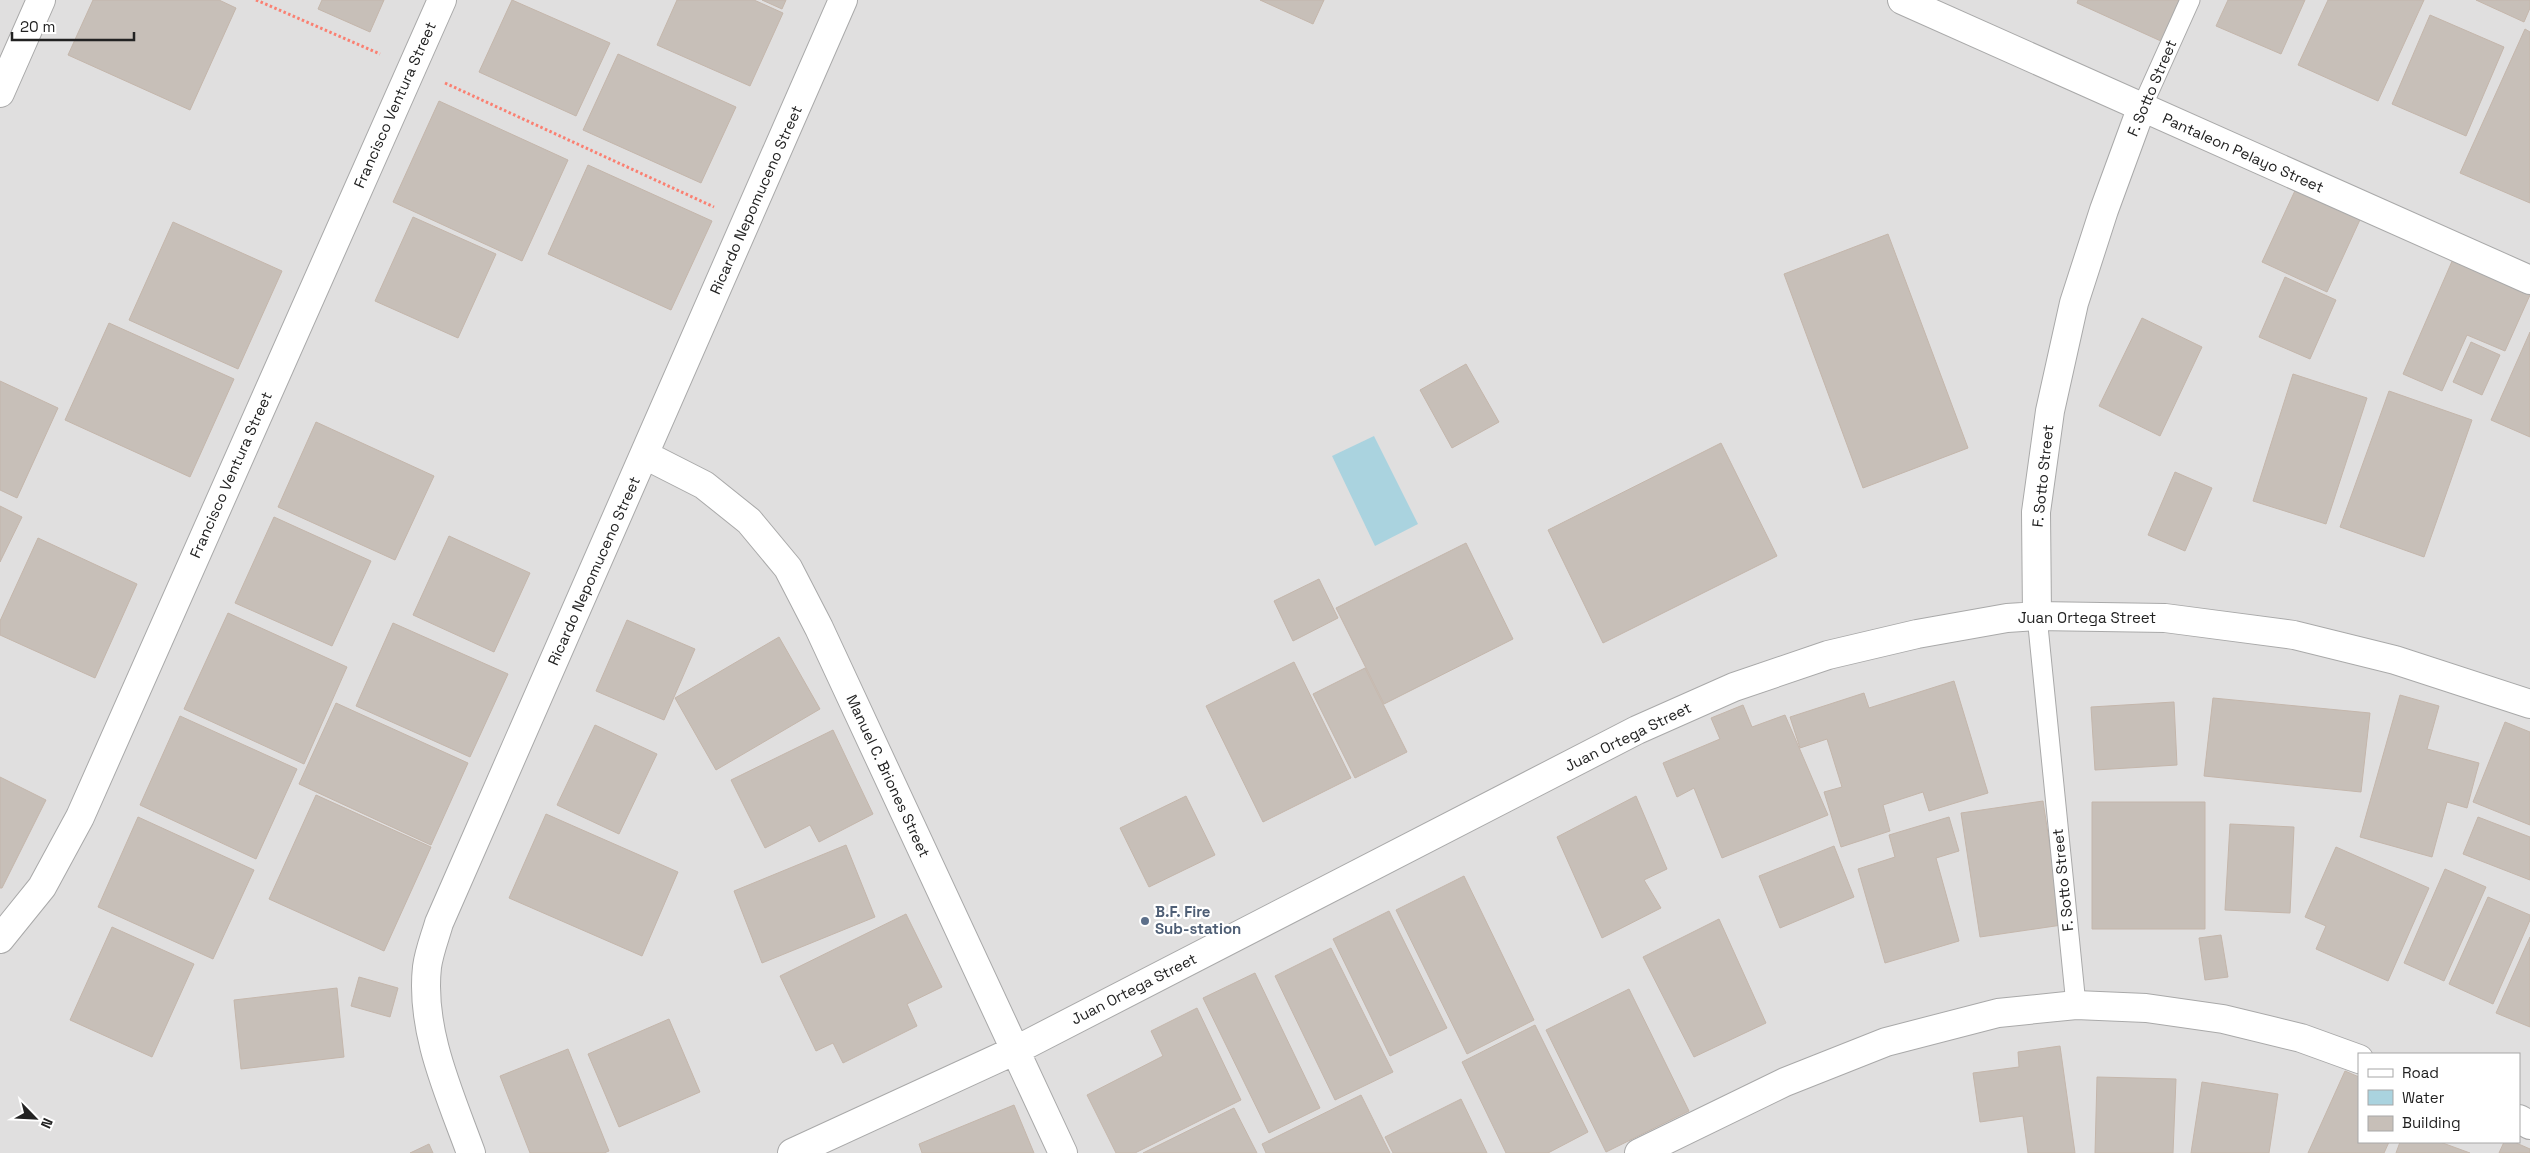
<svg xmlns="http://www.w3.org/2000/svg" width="2530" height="1153" viewBox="0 0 2530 1153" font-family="'Space Grotesk',sans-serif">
<rect width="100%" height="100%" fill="#f2efe9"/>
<!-- residential -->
<path fill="#e0dfdf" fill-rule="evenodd" d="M0 0H2530V1153H0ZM2359 1054H2519V1142H2359Z"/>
<!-- water -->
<path fill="#aad3df" d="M1374 436 1418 524 1375 546 1332 456Z"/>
<!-- building -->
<path fill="#c7bfb8" stroke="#c4b6ab" d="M93 0H219L236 8 190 110 68 55Z
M322 0H384L370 32 318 9Z
M512 0 610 43 576 116 479 72Z
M677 0H754L783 13 750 86 657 45Z
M762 0H786L782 9Z
M1260 0H1324L1313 24Z
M2078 0H2182L2163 42 2077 3Z
M2228 0H2305L2281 54 2216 26Z
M2328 0H2424L2378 101 2298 65Z
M2476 0H2530V8L2524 22Z
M2430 15 2504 47 2466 136 2392 104Z
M2525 29 2530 32V203L2460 173Z
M618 54 736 107 701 183 583 130Z
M439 101 568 160 522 261 393 202Z
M588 165 712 221 671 310 548 254Z
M2299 182 2364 211 2327 292 2262 262Z
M413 217 496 254 458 338 375 301Z
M173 222 282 271 238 369 129 320Z
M1888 234 1968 448 1863 488 1784 274Z
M2453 259 2530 295 2505 351 2467 335 2442 391 2403 374Z
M2285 277 2336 300 2310 359 2259 337Z
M2142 318 2202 347 2160 436 2099 406Z
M109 323 234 379 190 477 65 420Z
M2530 332V437L2491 420Z
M2471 342 2500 355 2482 395 2453 382Z
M1466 364 1499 422 1452 448 1420 390Z
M2293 374 2367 398 2326 524 2253 501Z
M0 381 58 408 17 498 0 490Z
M2389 391 2472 420 2424 557 2340 527Z
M316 422 434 476 395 560 278 507Z
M1721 443 1777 556 1603 643 1548 530Z
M2175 472 2212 488 2185 551 2148 535Z
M0 506 22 517 0 562Z
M274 517 371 561 332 646 235 603Z
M449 536 530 573 494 652 413 615Z
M38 538 137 584 95 678 0 635V621Z
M1466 543 1513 639 1384 704 1336 608Z
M1319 579 1338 618 1293 641 1274 601Z
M228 613 347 667 304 764 184 709Z
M627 620 695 649 664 720 596 691Z
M393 623 508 674 470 757 356 706Z
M779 637 820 709 716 770 675 698Z
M1294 662 1351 778 1263 822 1206 706Z
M1365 668 1407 752 1355 778 1313 694Z
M1954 681 1988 793 1929 811 1923 792 1883 805 1890 831 1841 847 1824 792 1842 787 1827 739 1800 748 1790 717 1864 693 1869 708Z
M2400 695 2439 706 2427 749 2479 763 2467 808 2447 802 2432 857 2360 837Z
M2213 698 2370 713 2361 792 2204 776Z
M2174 702 2177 765 2095 770 2091 707Z
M336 703 468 763 431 845 299 784Z
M1743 705 1752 727 1785 715 1828 815 1722 858 1694 788 1677 797 1663 763 1720 739 1711 718Z
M180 716 297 769 256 859 140 805Z
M2505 722 2530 732V825L2473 802Z
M595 725 657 754 619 834 557 805Z
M833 730 873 814 819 842 810 825 765 848 731 780Z
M0 777 46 800 2 888H0Z
M316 795 431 847 384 951 269 899Z
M1186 796 1215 855 1149 887 1120 828Z
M1636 796 1667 869 1644 880 1661 908 1602 938 1557 837Z
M2043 801 2062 925 1980 937 1961 813Z
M2092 802H2205V929H2092Z
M546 814 678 872 642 956 509 898Z
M138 817 254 870 213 959 98 907Z
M1949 817 1959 851 1936 858 1959 941 1885 963 1858 869 1895 857 1889 835Z
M2478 817 2530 837V880L2463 854Z
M2230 824 2294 827 2290 913 2225 910Z
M846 845 875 917 762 963 734 891Z
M1834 846 1854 897 1780 928 1759 876Z
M2336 847 2429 888 2388 981 2316 949 2326 926 2305 917Z
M2445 869 2486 887 2444 981 2404 963Z
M1464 876 1534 1020 1467 1054 1396 910Z
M2488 897 2530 915V920L2493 1004 2449 984Z
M1389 911 1447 1028 1390 1056 1333 939Z
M906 914 942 987 907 1004 917 1026 843 1063 833 1043 816 1051 780 976Z
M1719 919 1766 1023 1694 1057 1643 957Z
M112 927 194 964 152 1057 70 1020Z
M2221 935 2228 977 2205 980 2199 938Z
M2530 937V1027L2496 1013Z
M1331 948 1393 1072 1335 1100 1275 976Z
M1255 973 1320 1108 1269 1133 1203 998Z
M359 977 398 988 390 1017 351 1006Z
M337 988 344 1057 241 1069 234 1000Z
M1629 989 1689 1111 1606 1152 1546 1030Z
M1197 1008 1241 1100 1135 1153H1116L1087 1095 1163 1056 1151 1031Z
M669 1019 700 1092 619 1127 588 1054Z
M1535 1025 1588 1132 1548 1153H1506L1462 1062Z
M2060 1046 2075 1153H2028L2023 1116 1980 1122 1973 1073 2019 1067 2018 1052Z
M568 1049 609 1151 604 1153H530L500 1076Z
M2345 1071 2359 1077V1142H2389L2384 1153H2308Z
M2097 1077 2176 1079 2173 1153H2095Z
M2202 1082 2278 1094 2269 1153H2191Z
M1361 1095 1390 1153H1266L1262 1144Z
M1461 1099 1487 1153H1393L1385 1137Z
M1014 1105 1034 1153H922L919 1144Z
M1234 1108 1257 1153H1143Z
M2400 1142H2440L2470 1153H2396Z
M2504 1142H2514L2530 1149V1153H2499Z
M429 1144 433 1153H410Z"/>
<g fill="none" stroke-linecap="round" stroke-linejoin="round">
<!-- service casing -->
<g stroke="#a9a9a9" stroke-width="21">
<path id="service" d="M2141 109 2190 0
M2037 616 2076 1005"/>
</g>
<!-- minor casing -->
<g stroke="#a9a9a9" stroke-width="30">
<path id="minor" d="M1902 0 2530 280
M0 93 41 0
M645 455 704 485 749 521 788 568 819 628 1063 1153
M2037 616 2036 512 2050 411 2074 303 2104 210 2141 109
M0 939 42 887 80 817 442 0
M2519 1119 2530 1125
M471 1153C450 1095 420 1031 427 967 429 952 435 937 439 923L843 0
M792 1153 1016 1050 1637 730 1734 687 1828 655 1917 634 2007 618 2037 616 2165 618 2294 635 2395 660 2530 704
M1639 1153 1785 1082 1886 1042 1998 1013 2076 1005 2146 1008 2223 1019 2301 1038 2359 1059"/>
</g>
<!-- path -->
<path stroke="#fa8072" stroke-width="3" stroke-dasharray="2.5 2.5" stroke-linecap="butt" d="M256 0 380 54
M445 83 714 207"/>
<!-- service -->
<use href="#service" stroke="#fff" stroke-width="19"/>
<!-- minor -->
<use href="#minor" stroke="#fff" stroke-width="28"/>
</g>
<!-- markers -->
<circle fill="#5c6f8a" stroke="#fff" stroke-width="2" cx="1145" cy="921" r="5"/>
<g text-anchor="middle" stroke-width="4.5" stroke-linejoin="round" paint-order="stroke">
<!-- street labels -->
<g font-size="15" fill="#222" stroke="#fff">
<text transform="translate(2152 88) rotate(-67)" y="5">F. Sotto Street</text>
<text transform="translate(395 105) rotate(-66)" y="5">Francisco Ventura Street</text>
<text transform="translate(2243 153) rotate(24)" y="5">Pantaleon Pelayo Street</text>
<text transform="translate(756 200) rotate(-66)" y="5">Ricardo Nepomuceno Street</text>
<text transform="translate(231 475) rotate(-66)" y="5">Francisco Ventura Street</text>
<text transform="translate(2043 476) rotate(-84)" y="5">F. Sotto Street</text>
<text transform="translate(594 571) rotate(-66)" y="5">Ricardo Nepomuceno Street</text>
<text x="2087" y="623">Juan Ortega Street</text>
<text transform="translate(1628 737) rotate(-26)" y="5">Juan Ortega Street</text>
<text transform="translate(888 776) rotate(65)" y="5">Manuel C. Briones Street</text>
<text transform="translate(2063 880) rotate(-96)" y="5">F. Sotto Street</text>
<text transform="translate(1134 989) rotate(-27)" y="5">Juan Ortega Street</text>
</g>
<!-- service labels -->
<g font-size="15" font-weight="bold" fill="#4e5e75" stroke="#fff" text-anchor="start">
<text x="1155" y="917">B.F. Fire<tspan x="1155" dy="17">Sub-station</tspan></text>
</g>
</g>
<!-- legend -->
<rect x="2358" y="1053" width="162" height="90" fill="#ffffff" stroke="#a7a7a7"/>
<rect x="2368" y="1069" width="25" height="8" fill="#ffffff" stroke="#a7a7a7"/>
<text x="2402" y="1078" font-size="15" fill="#222222">Road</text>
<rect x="2368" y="1090" width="25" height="15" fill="#aad3df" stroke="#a7a7a7"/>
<text x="2402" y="1103" font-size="15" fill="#222222">Water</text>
<rect x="2368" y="1116" width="25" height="15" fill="#c7bfb8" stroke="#a7a7a7"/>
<text x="2402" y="1128" font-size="15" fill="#222222">Building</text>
<!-- north arrow -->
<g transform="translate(35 1118) rotate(114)" stroke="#ffffff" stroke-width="4" paint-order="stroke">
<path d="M0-4L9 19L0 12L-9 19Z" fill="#222222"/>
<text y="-8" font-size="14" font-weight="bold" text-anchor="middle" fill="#222222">N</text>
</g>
<!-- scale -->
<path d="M12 32v8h122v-8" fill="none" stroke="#222222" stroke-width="2.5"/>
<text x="20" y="32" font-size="15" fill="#222222" stroke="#ffffff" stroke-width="4" paint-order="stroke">20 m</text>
</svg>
